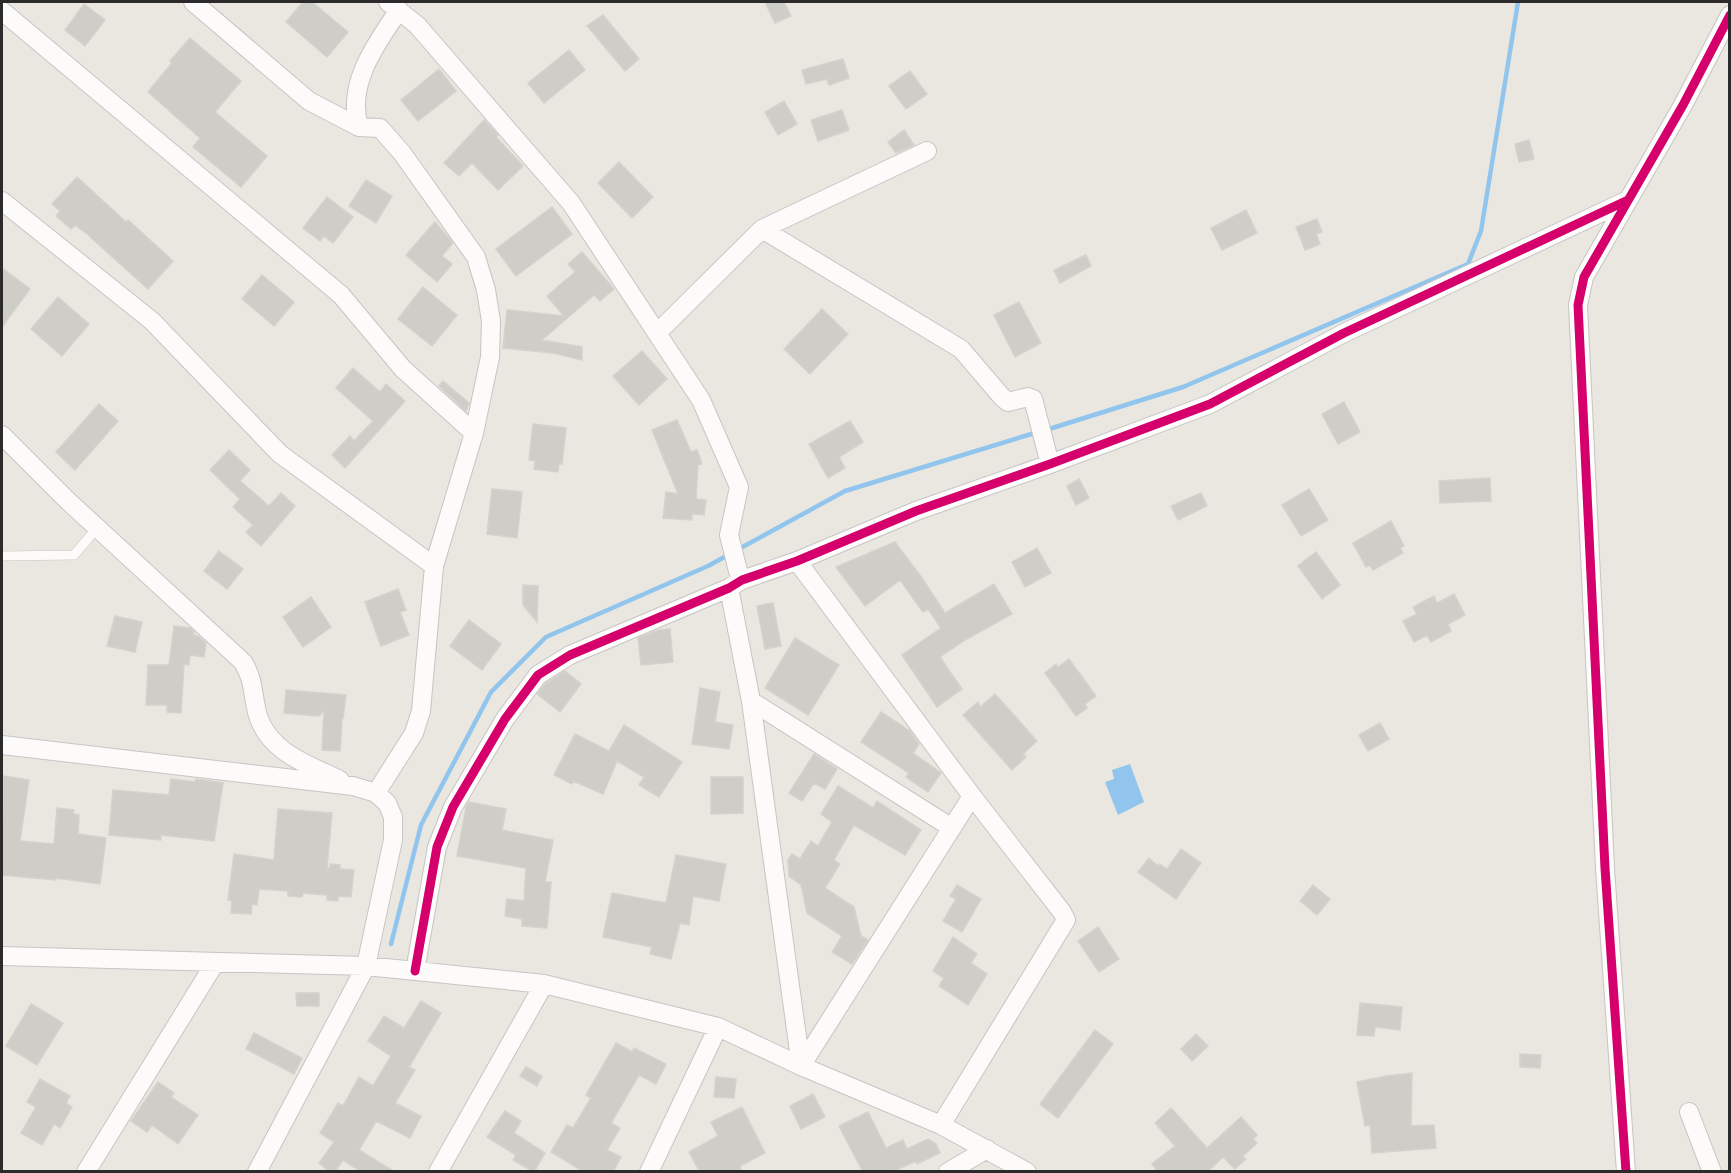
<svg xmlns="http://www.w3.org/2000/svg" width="1731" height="1173" viewBox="0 0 1731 1173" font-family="Mulish,sans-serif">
<rect width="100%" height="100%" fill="#e9e7e0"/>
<!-- water -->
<path fill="#91c5ed" d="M1130 764 1144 802 1118 815 1105 782 1114 779 1112 770Z"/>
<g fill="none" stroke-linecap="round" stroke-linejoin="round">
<!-- stream -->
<path stroke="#91c5ed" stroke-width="4.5" d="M1046 430 1183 387 1468 264 1481 231 1518 2
M737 550 845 491 1038 432
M391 944 421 825 491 692 546 637 708 566 730 554"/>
</g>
<!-- building -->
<path fill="#cecdc7" stroke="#d4d2cc" stroke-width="1.5" d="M303 2H312L348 32 327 57 286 22Z
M765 2H784L791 16 775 23Z
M84 4 105 20 85 46 65 30Z
M603 15 639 59 625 71 587 26Z
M190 38 241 81 215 112 267 156 241 187 193 147 200 138 148 92 172 63 170 61Z
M569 50 585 70 544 103 528 83Z
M843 59 849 78 829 85 827 79 806 84 802 70Z
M439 69 456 91 418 121 401 100Z
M910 71 927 94 906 109 889 86Z
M784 101 797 124 778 135 765 112Z
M842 110 849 130 818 141 811 120Z
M484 120 498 135 496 137 523 166 498 190 472 163 459 176 444 163Z
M904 130 914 145 896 153 888 142Z
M1529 140 1534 159 1519 162 1515 144Z
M619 162 653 197 632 218 598 183Z
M77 177 126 222 128 220 173 261 148 289 87 234 75 225 71 229 56 216 60 211 52 204Z
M366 180 392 196 376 223 349 206Z
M327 197 353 217 333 243 324 236 320 241 303 228Z
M552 207 572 234 516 276 496 249Z
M1246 210 1257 233 1222 250 1211 228Z
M1317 219 1322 232 1316 234 1320 244 1305 250 1296 227Z
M435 222 453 243 442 256 452 264 437 282 406 255Z
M582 252 614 289 600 301 594 295 542 340 582 347V360L553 353 503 348 507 310 564 316 547 296 575 272 568 264Z
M1086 255 1091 266 1060 283 1054 270Z
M2 268 30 289 2 327Z
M262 275 294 302 274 326 242 299Z
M423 287 457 315 432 346 398 319Z
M58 297 89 324 62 356 31 329Z
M1019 302 1041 343 1015 357 994 315Z
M822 309 848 334 810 374 784 349Z
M642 351 667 379 639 405 613 376Z
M353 368 380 392 386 384 405 401 345 468 332 455 350 436 354 441 373 421 336 388Z
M443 381 469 403 466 411 439 386Z
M1344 402 1360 432 1338 444 1322 414Z
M99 404 118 421 75 470 56 452Z
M677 420 691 452 697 450 702 464 698 465 696 499 706 500 704 515 692 514V520L663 518 666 492 678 494 652 430Z
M850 421 863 442 839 457 845 468 828 478 809 444Z
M533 424 566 428 562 464H559L558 472 534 469 535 461 529 460Z
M229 450 250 470 240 481 269 506 281 493 295 506 261 546 246 532 253 525 233 507 240 499 210 470Z
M1490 478 1491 501 1440 503 1439 481Z
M1079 479 1089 498 1076 505 1067 486Z
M492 489 522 492 517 538 487 534Z
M1309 489 1328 520 1301 536 1282 505Z
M1201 493 1207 506 1178 520 1171 506Z
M1391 521 1404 546 1400 548 1403 553 1373 570 1370 565 1366 567 1353 543Z
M895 542 922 578 945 613 994 584 1012 614 965 640 940 657 962 689 937 707 902 655 941 628 928 609 923 612 900 580 865 606 836 567Z
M1037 548 1051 573 1025 587 1012 562Z
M219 551 243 569 227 589 204 571Z
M1316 552 1340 585 1322 599 1298 566Z
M523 585 538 586 537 622 523 605Z
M398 589 406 610 400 612 409 635 381 646 365 602Z
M1454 594 1465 615 1448 624 1451 631 1431 642 1427 635 1414 642 1403 621 1417 614 1413 607 1434 596 1437 603Z
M311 597 331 627 303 647 283 617Z
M773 603 781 646 765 649 757 606Z
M115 616 142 622 135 652 107 646Z
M469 620 501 644 482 670 450 646Z
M174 626 190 628 194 632 193 635 198 636 206 643 204 657 190 655 189 665 184 664 181 713 167 712V705H146L148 665H169Z
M670 629 673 662 641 665 638 638 659 630Z
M795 638 839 665 808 715 765 688Z
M1069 659 1096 696 1085 704 1087 708 1076 716 1045 673 1056 664 1058 667Z
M565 671 581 684 560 712 537 694 546 683Z
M700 688 720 692 715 722 733 725 729 749 692 744Z
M286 690 346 695 343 718H342L340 751 322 750 324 711 319 716 284 713Z
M995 694 1037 741 1023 754 1026 757 1012 770 963 715 978 702 980 707Z
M881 712 910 731 919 744 913 753 941 773 928 792 906 777 909 773 861 742Z
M1380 723 1389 739 1368 751 1359 735Z
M624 725 682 762 659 797 639 785 644 777 617 761 603 794 573 781 572 784 554 775 575 734 609 751Z
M814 754 837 769 825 789 814 783 802 801 789 793Z
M3 776 29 780 20 841 54 844 57 808 74 810 73 814 79 815 78 834 106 838 100 884 56 878V880L2 875Z
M711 777H743V813L711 814Z
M171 779 195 782 196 779 223 783 214 841 161 835V840L109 835 113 790 169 795Z
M838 786 873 808 877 801 921 830 905 855 854 825 834 860 840 864 825 888 854 907 861 936 868 940 852 964 832 952 842 936 807 913 801 885 789 876 788 860 792 854 800 859 811 841 818 846 832 822 821 814Z
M469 802 506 809 502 830 553 840 545 882H551L547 928 522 926V919L505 916 507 899 524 901 526 868 457 856 466 807Z
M278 809 332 813 327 868H330V864L340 865V869L354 870 351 897 338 896V901L327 900V895L303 893 302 897 288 896V891L259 889 257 905 252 904 251 914 231 913 232 901 228 900 234 854 274 860Z
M1181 849 1201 863 1176 899 1138 872 1149 858 1158 866 1159 864 1167 869Z
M676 855 726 864 719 901 693 896 689 925 680 923 671 959 650 954 652 947 603 937 612 893 666 903Z
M957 885 981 899 962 932 943 921 956 899 950 896Z
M1313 885 1330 899 1317 915 1300 901Z
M1098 927 1119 959 1099 972 1078 941Z
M953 937 977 954 971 963 987 974 968 1005 939 986 944 978 933 971Z
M296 993H319V1006H297Z
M421 1001 441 1013 409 1067 415 1070 395 1103 421 1116 410 1138 376 1121 359 1150 395 1172H361L343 1160 335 1172H330L319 1163 334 1142 320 1133 338 1103 343 1106 359 1077 373 1086 391 1056 368 1041 384 1016 404 1028Z
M1360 1003 1402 1007 1400 1030 1375 1027 1374 1036 1357 1035Z
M31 1004 63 1023 37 1065 6 1046Z
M1095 1030 1113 1044 1058 1118 1040 1104Z
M254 1033 302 1058 294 1074 246 1049Z
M1196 1034 1208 1046 1192 1061 1181 1049Z
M616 1043 632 1052 634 1048 666 1064 656 1084 639 1075 611 1123 620 1128 607 1150 621 1157 613 1172H584L551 1152 567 1125 573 1128 591 1098 586 1095Z
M1520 1054 1541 1055 1540 1068 1520 1067Z
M526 1067 542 1076 537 1086 520 1076Z
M1412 1073 1411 1126 1434 1125 1436 1148 1372 1153 1370 1125 1365 1126 1357 1082 1386 1076Z
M716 1077 736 1079 734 1098 714 1097Z
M40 1079 70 1096 66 1103 72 1107 60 1128 54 1124 42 1145 21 1133 36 1107 27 1102Z
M158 1082 174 1093 171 1097 198 1115 178 1144 152 1125 147 1132 131 1121Z
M813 1094 825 1117 801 1129 790 1106Z
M742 1107 765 1153 740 1166 742 1172H700L689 1152 718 1136 711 1122Z
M1171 1108 1207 1148 1241 1117 1257 1135 1253 1139 1257 1143 1243 1156 1246 1159 1235 1169 1223 1157 1207 1172H1158L1152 1164 1175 1146 1155 1123Z
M505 1111 521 1121 514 1133 545 1153 534 1172 513 1160 516 1155 487 1137Z
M868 1112 886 1148 903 1140 907 1149 928 1139 936 1144 940 1153 917 1164 916 1161 892 1172H863L839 1126Z"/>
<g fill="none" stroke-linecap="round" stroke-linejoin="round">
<!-- lane casing -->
<g stroke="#c6c5c6" stroke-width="10">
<path id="lane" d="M2 556 74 555 97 528"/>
</g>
<!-- street casing -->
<g stroke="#c6c5c6" stroke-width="20">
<path id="street" d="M193 2 309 101 359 127
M388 2 417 25 571 203 701 400 739 487 729 535 738 571 742 580
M2 11 341 295 403 369 474 433
M2 201 152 321 280 454 434 566
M762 229 927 151
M657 333 762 229 961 349 1002 397 1008 402 1028 397 1033 399 1050 464
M2 435 68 501 243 662C255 682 252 695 258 716 270 753 309 765 340 780
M797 561 972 796 1062 912 1066 920 941 1125
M729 588 751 701 801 1066
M751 701 952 828
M2 745 353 786 376 793 387 803 393 817V840L366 966 257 1172
M376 793 414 733 421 711 434 566 474 433 490 357 491 321 486 290 476 257 402 153 380 128 359 127C346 84 376 44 399 10
M2 956 366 966 544 984 718 1027 801 1066 941 1125 1027 1172
M415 971 437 847 453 807 505 719 538 675 570 655 729 588 742 580 797 561 916 511 1050 464 1210 404 1344 333 1628 200
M801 1066 972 796
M1689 1112 1712 1172
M86 1172 215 963
M438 1172 544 984
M649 1172 718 1027
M948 1172 987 1149
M1626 1172 1605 868 1578 305 1584 277 1683 105 1730 15"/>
</g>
<!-- lane -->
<use href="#lane" stroke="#fcfbfa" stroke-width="9"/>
<!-- street -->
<use href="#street" stroke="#fcfbfa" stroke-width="18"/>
<!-- cycleway casing -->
<g stroke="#fff" stroke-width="13">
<path id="cycleway" d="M415 971 437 847 453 807 505 719 538 675 570 655 729 588 742 580 797 561 916 511 1050 464 1210 404 1344 333 1628 200
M1626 1172 1605 868 1578 305 1584 277 1683 105 1730 15"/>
</g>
<!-- cycleway -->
<use href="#cycleway" stroke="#d6006c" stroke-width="9"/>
</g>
<!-- border -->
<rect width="1731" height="1173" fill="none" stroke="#2b2b2b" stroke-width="6"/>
</svg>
